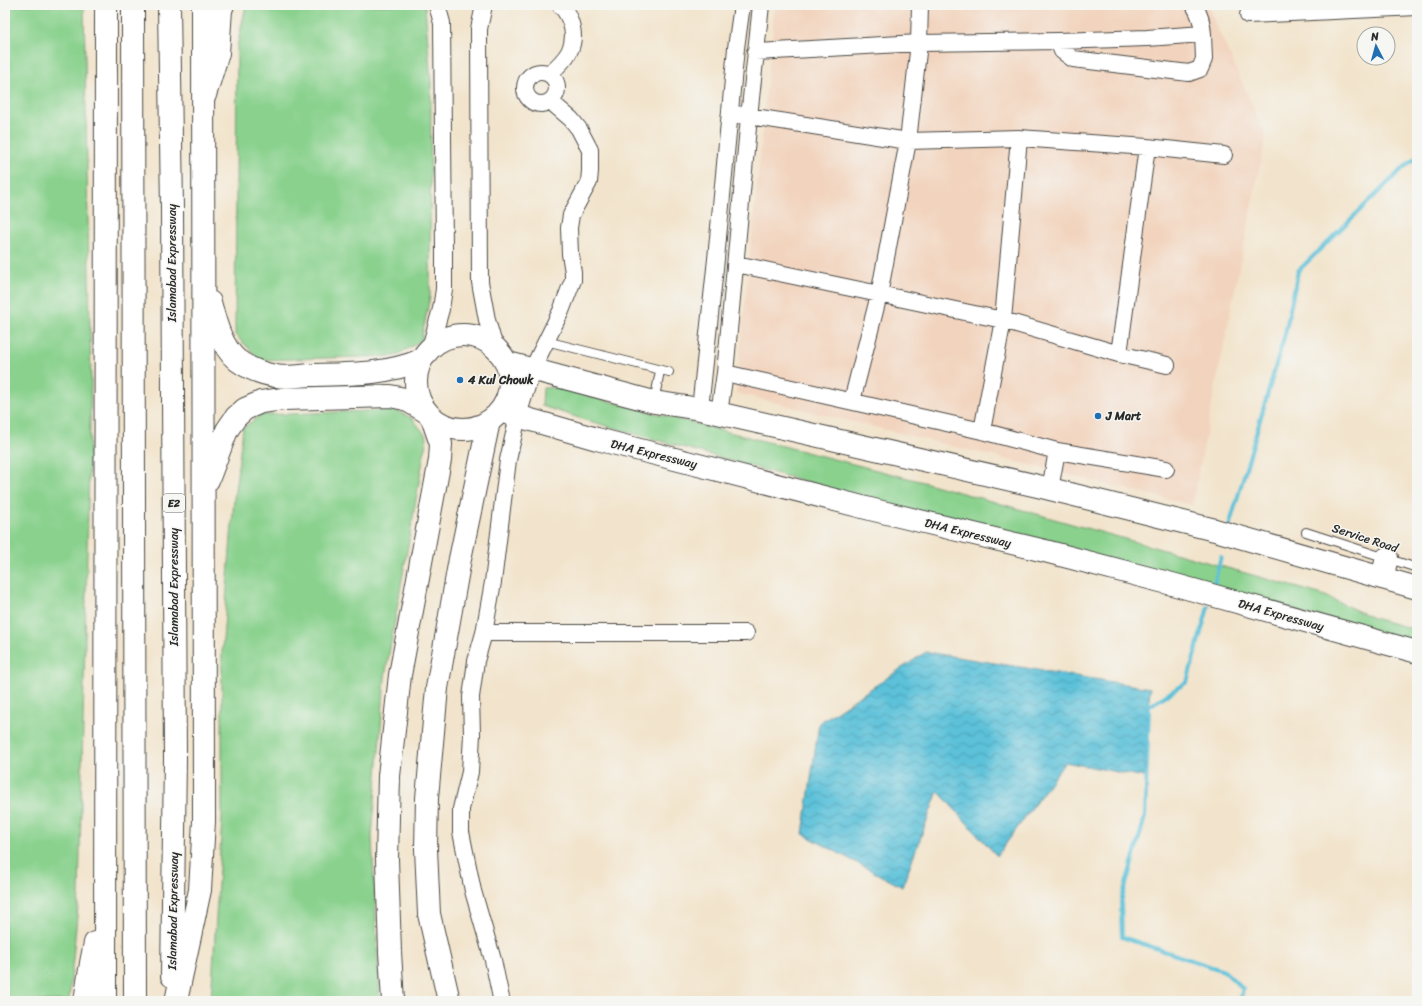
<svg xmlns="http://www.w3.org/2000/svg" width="1422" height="1006" viewBox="0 0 1422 1006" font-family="Sriracha,sans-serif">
<defs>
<pattern id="water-waves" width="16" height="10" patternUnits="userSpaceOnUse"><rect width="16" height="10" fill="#5bc1d9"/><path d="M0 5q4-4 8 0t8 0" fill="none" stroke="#4b9db0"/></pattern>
</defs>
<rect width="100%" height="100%" fill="#f6f6f2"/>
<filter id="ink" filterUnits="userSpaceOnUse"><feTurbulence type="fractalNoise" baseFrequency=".025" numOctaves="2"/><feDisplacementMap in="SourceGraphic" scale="8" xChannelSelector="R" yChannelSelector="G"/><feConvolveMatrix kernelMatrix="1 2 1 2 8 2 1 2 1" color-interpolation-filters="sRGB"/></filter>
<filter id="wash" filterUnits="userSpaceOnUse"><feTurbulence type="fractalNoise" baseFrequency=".012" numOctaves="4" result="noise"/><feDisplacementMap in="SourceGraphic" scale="16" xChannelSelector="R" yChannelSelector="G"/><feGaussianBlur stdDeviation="0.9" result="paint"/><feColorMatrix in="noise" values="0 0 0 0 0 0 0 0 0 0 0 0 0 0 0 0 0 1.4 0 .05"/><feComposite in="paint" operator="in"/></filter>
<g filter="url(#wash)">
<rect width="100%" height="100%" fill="#f2e4cc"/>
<!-- built -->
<path fill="#f2d4be" d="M775 5H1207L1266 135 1192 505 736 393Z"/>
<!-- grass -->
<path fill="#89d18d" stroke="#5a7e5c" d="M5 5H84L91 382 79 895 69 1001H5Z
M246 5H425L431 83 430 297 421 341 395 356 261 360 235 335 237 47Z
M563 387 592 397 927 483 1323 595 1373 618 1417 630V644L814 484 582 419 542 406 543 388Z
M394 410 412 418 427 437 385 677 372 837 380 1001H211L222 818V653L234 499 243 428 261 415Z"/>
<!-- water -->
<path fill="url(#water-waves)" stroke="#437682" d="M926 652 1150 688 1144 777 1065 762 997 856 938 791 902 887 803 834 819 723Z"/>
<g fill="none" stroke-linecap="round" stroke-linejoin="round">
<!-- stream -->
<path stroke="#5bc1d9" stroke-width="4" d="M1229 527 1285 334 1298 271 1402 169 1417 157
M1214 584 1221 557
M1208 607 1187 682 1149 706 1145 817 1121 902 1122 937 1224 971 1243 989 1240 1001"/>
</g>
</g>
<g filter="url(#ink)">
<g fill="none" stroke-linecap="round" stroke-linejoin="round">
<!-- lane casing -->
<g stroke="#494743" stroke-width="10">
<path id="lane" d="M546 341 669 372
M654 402 660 371
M1306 532 1417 568"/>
</g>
<!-- street casing -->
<g stroke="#494743" stroke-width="18">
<path id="street" d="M484 5 479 29 480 282 487 320 495 348
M1248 15 1417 7
M1058 41 1062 51 1073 59 1189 73 1200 69 1204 59 1203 34
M755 52 919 43 1058 41 1147 38 1203 34C1202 22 1200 15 1194 5
M525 88a16 16 0 1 1 32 0a16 16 0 1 1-32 0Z
M549 74C556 68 564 61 569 52 577 37 572 17 560 5
M730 113 908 141 1019 138 1147 147 1224 155
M736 264 1003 320 1119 354 1167 365
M430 348 441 309 444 289V251L442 23 437 5
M1119 354 1147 147
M725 373 982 431 1057 451 1166 469
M852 401 879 295 908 141 919 43 920 5
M700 409 716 259 736 48 742 5
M719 413 725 373 749 117 761 5
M982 431 1003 320 1019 138
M1050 489 1057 451
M484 633H746
M501 998 493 960 473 891 461 832V809L470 772 472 734 471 697 476 661 484 633 493 582 508 460 518 416 532 370 561 311 573 280V272L570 254 569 228 571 215 589 182 590 171V150L579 129 571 119 550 101"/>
</g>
<!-- secondary casing -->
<g stroke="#494743" stroke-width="24">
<path id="secondary" d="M205 95 218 53 221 10 223 5
M416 382a47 47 0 1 1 94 0a47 47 0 1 1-94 0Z
M505 362 654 402 700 409 1042 487 1215 530 1417 588
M500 411 597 439 874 510 1045 551 1172 584 1417 652
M1382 578 1387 558"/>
</g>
<!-- highway casing -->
<g stroke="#494743" stroke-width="24">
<path id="highway" d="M133 5 135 1001
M169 5 172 209 175 759 172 976
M210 302C215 321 221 346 237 360 248 368 262 374 276 376 287 378 299 376 310 375 347 374 386 375 421 360
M208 480 227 430 236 417 245 409 261 402 283 399 390 396 405 399 425 411
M85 1001 91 963 95 943
M105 1001 106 5
M176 1001 200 890 204 821 203 5
M393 1001 390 952 387 859 389 776 400 675 440 460 441 444 432 418
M449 1001 429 914 426 849 427 798 437 688 460 559 489 421"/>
</g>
<!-- lane -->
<use href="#lane" stroke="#fff" stroke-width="8"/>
<!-- street -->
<use href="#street" stroke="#fff" stroke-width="16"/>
<!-- secondary -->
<use href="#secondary" stroke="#fff" stroke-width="22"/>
<!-- highway -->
<use href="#highway" stroke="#fff" stroke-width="22"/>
</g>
</g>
<!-- markers -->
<g fill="#1f6fb2" stroke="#f6f6f2" stroke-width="1.5">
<circle cx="460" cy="380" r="4"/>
<circle cx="1098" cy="416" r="4"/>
</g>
<g text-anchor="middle" stroke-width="3" stroke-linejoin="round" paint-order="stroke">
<!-- shield labels -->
<rect fill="#f6f6f2" stroke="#686867" stroke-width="1" x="163" y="494" width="22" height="18" rx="3"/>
<g font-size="11" font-weight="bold" fill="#2b2b2b">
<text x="174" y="507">E2</text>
</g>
<!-- street labels -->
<g font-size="12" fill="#2b2b2b" stroke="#f6f6f2">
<text transform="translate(172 263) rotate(-90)" y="4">Islamabad Expressway</text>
<text transform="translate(654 454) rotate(14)" y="4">DHA Expressway</text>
<text transform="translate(968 533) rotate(14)" y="4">DHA Expressway</text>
<text transform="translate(1365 538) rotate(18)" y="4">Service Road</text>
<text transform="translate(174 587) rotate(-90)" y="4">Islamabad Expressway</text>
<text transform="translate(1281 615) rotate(16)" y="4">DHA Expressway</text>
<text transform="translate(173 911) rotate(-89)" y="4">Islamabad Expressway</text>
</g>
<!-- poi labels -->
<g font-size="12" font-weight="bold" fill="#2b2b2b" stroke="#f6f6f2" text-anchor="start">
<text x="468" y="384">4 Kul Chowk</text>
<text x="1106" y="420">J Mart</text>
</g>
</g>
<!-- margin -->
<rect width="1422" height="1006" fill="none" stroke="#f6f6f2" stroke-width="20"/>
<!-- north arrow -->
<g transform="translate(1376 46) rotate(354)"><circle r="19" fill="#f6f6f2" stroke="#a5a5a2"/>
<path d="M0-3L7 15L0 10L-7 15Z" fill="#1f6fb2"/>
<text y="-6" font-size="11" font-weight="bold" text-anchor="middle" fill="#2b2b2b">N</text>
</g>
</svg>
